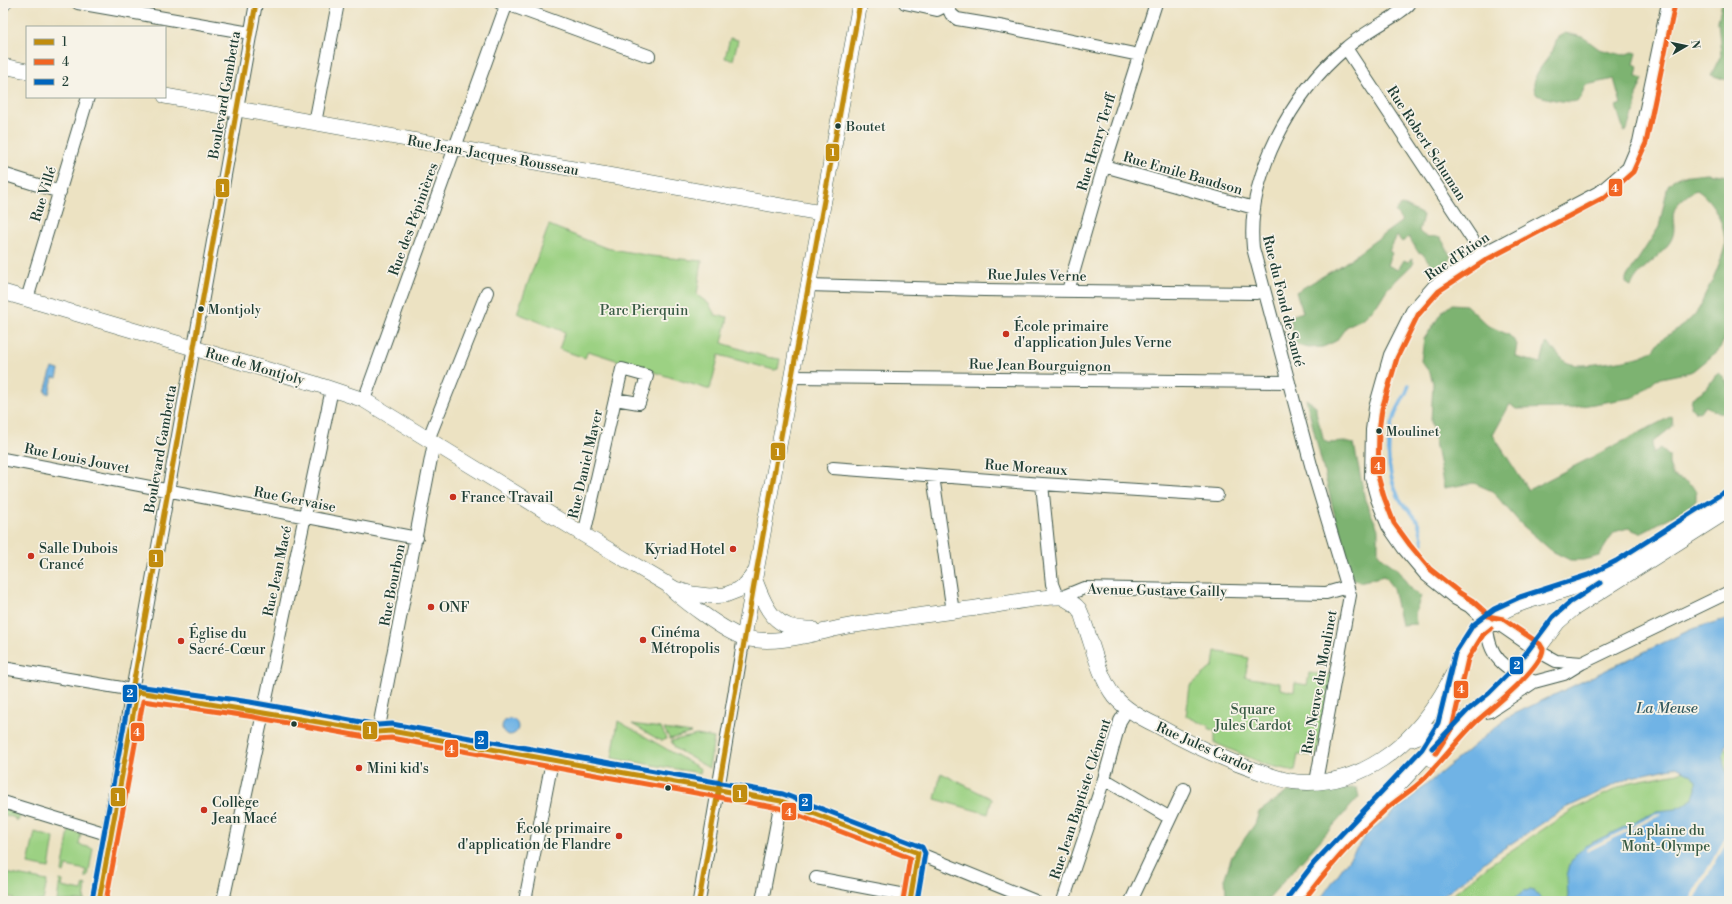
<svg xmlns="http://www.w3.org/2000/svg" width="1732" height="904" viewBox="0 0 1732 904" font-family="'Libre Bodoni',serif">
<rect width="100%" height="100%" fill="#f7f3e8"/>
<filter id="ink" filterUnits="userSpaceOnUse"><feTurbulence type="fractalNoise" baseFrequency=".025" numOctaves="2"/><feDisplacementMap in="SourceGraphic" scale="8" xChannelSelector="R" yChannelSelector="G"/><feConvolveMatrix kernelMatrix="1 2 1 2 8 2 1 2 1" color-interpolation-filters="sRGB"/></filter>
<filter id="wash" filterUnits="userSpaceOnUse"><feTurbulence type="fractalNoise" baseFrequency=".012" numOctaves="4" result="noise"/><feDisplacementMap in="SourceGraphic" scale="16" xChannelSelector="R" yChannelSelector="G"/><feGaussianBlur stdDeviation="0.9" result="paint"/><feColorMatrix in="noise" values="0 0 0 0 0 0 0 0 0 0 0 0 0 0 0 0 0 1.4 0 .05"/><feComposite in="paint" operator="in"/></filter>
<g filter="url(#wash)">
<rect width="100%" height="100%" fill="#ece2c2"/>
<!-- green -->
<path fill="#9cd183" stroke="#5e875c" d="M730 38 738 40 733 60 725 58Z
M549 225 606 248 651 256 702 261 697 295 709 304 715 315 728 317 722 343 766 357 780 359 778 369 774 370 719 355 710 389H707L588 351 585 358 559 349 565 332 517 313Z
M1215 651 1249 658 1245 677 1280 683V689L1294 692 1295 683 1307 685 1309 673 1332 675 1317 755H1298L1295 771 1267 765 1215 743V730L1209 729V725L1203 724 1186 716 1190 686 1213 666Z
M618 721 701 769 700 773 612 758Z
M632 724 661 728 667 739 661 741Z
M664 729 691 733 670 739Z
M697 735 714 738 709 768 676 749 671 741Z
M1729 748V901H1445L1489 865 1574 809 1631 782 1678 773Z
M941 773 992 799 988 814 935 799Z
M3 808 21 814 18 821 15 820V818L3 814Z
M69 830 81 834 79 845 93 848 88 877H85L86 870 66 866 64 873 62 872Z
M35 832 54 838 49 868 28 864Z
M6 873 47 881 43 901H13V898L3 896V879H5Z
M60 880 63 881 62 887 82 891 84 884 86 885 84 901H57Z"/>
<!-- forest -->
<path fill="#7db371" stroke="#4e7852" d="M1722 3H1729V81L1711 75 1721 55 1718 21Z
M1565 33 1583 37 1599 49 1623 55 1633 52 1637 53 1634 64 1638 66 1636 77 1643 79 1636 95V109L1631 117 1627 130 1624 131 1616 106 1621 104 1614 79 1586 85C1583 89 1582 96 1578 100 1573 105 1544 98 1537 95 1527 79 1544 65 1552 52 1554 47 1556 42 1558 37Z
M1706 173 1729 176V332L1718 351 1696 369 1690 372 1656 379 1636 397 1570 408 1516 409 1510 404 1493 435 1528 490 1672 416 1673 426 1652 443 1653 453 1660 448 1669 456V465L1673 476 1685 481 1696 490V500L1686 509 1640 533 1628 528 1614 532 1599 556 1584 560H1570L1552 551 1521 524 1492 491 1474 483 1444 488 1431 421 1433 383 1430 373 1421 361 1424 339 1442 312 1452 304 1466 305 1487 325 1509 335 1517 344 1515 357 1541 363 1546 343C1555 348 1561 360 1568 363 1579 367 1594 364 1605 363 1618 361 1640 359 1652 351 1656 348 1658 343 1661 340 1673 331 1686 325 1695 314 1703 305 1703 296 1709 287 1713 280 1724 253 1725 245 1725 225 1714 201 1697 190 1692 191 1689 194 1684 198 1663 215 1681 224 1670 242 1659 259 1638 268 1631 286L1626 283V278L1659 227 1668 185 1673 180 1681 176Z
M1401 205 1406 206 1423 215 1419 231C1427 241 1431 234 1440 238 1443 240 1448 252 1451 257 1447 265 1442 268 1432 266L1422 253 1418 252 1409 237 1402 242 1397 236 1389 251 1392 253 1387 265 1398 270 1404 260 1408 262 1412 259 1414 263 1387 289 1377 305 1364 318 1347 326 1336 341 1323 347 1309 348 1300 346 1295 343 1290 316 1303 312 1296 292 1342 265 1402 221 1395 212Z
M1719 373C1732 382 1729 399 1729 414L1713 411 1706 406 1699 412 1694 411 1691 407 1692 398 1707 388 1715 376Z
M1306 399 1316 406C1315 418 1322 427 1323 439L1328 443 1345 442 1354 444 1365 500 1378 529V553L1386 561 1399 570 1411 590 1421 596 1415 614 1416 624 1401 625 1393 588 1384 576 1359 582 1350 577Z
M1357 788 1359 797 1266 901H1239L1226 894 1225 877 1232 856 1255 824 1259 812 1287 792 1309 789Z"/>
<!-- water -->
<path fill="#6fb3e5" stroke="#47788c" d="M52 368 59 370 57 378 53 377 49 394 45 392Z
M1729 618V740C1722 752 1721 764 1729 776V901H1567L1568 895 1567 876 1570 864 1576 855 1585 846 1649 815 1657 811 1676 809 1685 805 1693 798 1696 789V781L1691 774 1676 767 1631 777 1564 809 1492 856 1437 901H1319L1366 835 1508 717 1692 629Z
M502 727a8 8 0 1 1 16 0a8 8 0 1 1-16 0Z
M1530 890 1534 891 1543 901H1512L1524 891Z"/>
<!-- pier -->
<path fill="#ece2c2" d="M1659 813 1661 815 1587 852 1586 849Z
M1729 831V838L1694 901H1689Z"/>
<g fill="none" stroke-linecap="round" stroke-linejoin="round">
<!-- stream -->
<path stroke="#6fb3e5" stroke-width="3.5" d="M1409 385C1406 396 1399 404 1395 415 1386 441 1386 471 1398 496 1402 505 1409 509 1415 517 1420 523 1421 535 1423 543"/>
</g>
</g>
<g filter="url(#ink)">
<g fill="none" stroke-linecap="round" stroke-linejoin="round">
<!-- minor casing -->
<g stroke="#3e5649" stroke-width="14">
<path id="minor" d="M78 3 250 33
M500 3 507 4 649 56
M905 3 937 10 947 5
M947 5 951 14 957 19 1005 27 1139 55
M1346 48 1482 254
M315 123 338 3
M1104 166 1254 208
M3 174 60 192
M808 285 984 290 1256 293 1264 291
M1068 291 1104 166 1156 3
M27 299 88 97
M791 377 1289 382
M364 400 507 3
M428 440 487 292
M3 459 417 538
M833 468 1042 484 1217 495
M933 476 953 612
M1042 484 1052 584 1057 597
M584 535 622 369 647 376 639 403 615 399
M1062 597 1084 588 1326 593 1347 587
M1487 623 1469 606 1456 599 1425 574 1404 549 1388 526 1377 499 1371 477 1372 430 1375 408 1390 355 1412 311 1434 286 1482 254 1601 191 1628 168 1639 142 1668 3
M1487 623C1487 658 1505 668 1534 682L1564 674 1582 663 1729 592
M1487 623 1500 625 1536 650 1556 661 1582 663
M3 668 122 688 137 693 249 709 378 732 391 731 552 761 781 801 918 853 1035 901
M1474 714 1490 711 1534 682
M378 732 434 443
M1104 779 1170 818
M1316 782 1350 595 1311 465 1253 248C1246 176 1292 93 1346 48 1360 36 1378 26 1394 16 1399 12 1406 9 1410 3
M3 802 107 834
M816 878 911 896
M96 901 132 691 256 3
M223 901 332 389
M525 901 552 761
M699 901 744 637
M762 901 781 801
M910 901 918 853
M1063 901 1104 779 1120 721 1128 708
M1131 901 1184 789"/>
</g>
<!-- major casing -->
<g stroke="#3e5649" stroke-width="16">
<path id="major" d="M3 4 4 3
M3 66 27 71
M165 96 821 213
M3 292 316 384 364 400 584 535 675 589 692 594 709 596 725 595 738 590 746 584 756 571
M755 580C766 610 775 631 812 629
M666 583C679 598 725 632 745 638 777 646 817 632 849 626 896 618 943 613 990 606 1011 603 1041 596 1062 597 1068 600 1074 603 1079 609 1082 614 1083 620 1085 625 1093 647 1100 678 1114 696 1125 709 1141 718 1156 725 1188 743 1222 759 1257 771 1270 775 1283 781 1297 782 1361 787 1411 746 1442 694 1459 667 1468 633 1497 615 1526 597 1562 594 1593 580 1638 559 1678 529 1720 502L1729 497
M744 637 860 3
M1411 739 1473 715 1494 698 1523 669 1558 622 1573 609 1729 510
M1432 759 1470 718
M1294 901 1319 868 1380 805 1428 753 1445 726 1455 681"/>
</g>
<!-- minor -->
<use href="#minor" stroke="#fff" stroke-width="12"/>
<!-- major -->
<use href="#major" stroke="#fff" stroke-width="15"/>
<!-- bus-1 casing -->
<g stroke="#f7f3e8" stroke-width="8">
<path id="bus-1" d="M256 3 132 691 378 732 391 731 781 801 918 853
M99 901 137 693
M699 901 755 579 860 3
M910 901 918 853"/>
</g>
<!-- bus-2 casing -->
<g stroke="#f7f3e8" stroke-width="8">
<path id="bus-2" d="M1492 618 1473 601 1460 593 1430 569 1410 545 1394 523 1384 497 1378 476 1379 431 1382 409 1397 358 1418 315 1439 291 1486 260 1605 197 1633 172 1646 143 1675 4
M1436 753 1452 728 1468 659 1483 635 1491 629
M106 901 143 701 248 716 377 739 391 738 779 808 910 858 903 900
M1303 901C1327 869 1355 838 1384 811 1397 799 1413 790 1425 778 1443 760 1459 738 1478 720 1493 707 1542 668 1543 649L1540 644 1503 619 1488 616"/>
</g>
<!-- bus-3 casing -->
<g stroke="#f7f3e8" stroke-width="8">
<path id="bus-3" d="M1432 748 1468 710 1489 693 1518 664 1553 617 1569 603 1600 583
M1288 897 1314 863 1422 749 1438 723 1455 653 1473 625 1494 609 1520 597 1588 575 1616 561 1726 491
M92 900 130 692 133 687 137 686 250 702 378 725 392 724 783 794 922 847 925 853 917 901"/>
</g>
<!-- bus-1 -->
<use href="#bus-1" stroke="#c18c0d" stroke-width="5"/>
<!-- bus-2 -->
<use href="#bus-2" stroke="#f26522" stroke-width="5"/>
<!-- bus-3 -->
<use href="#bus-3" stroke="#0065bd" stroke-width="5"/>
</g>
</g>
<!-- markers -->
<g fill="#1f3d34" stroke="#f7f3e8" stroke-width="1.5">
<circle cx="838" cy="126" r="3.5"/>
<circle cx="201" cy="309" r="3.5"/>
<circle cx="1379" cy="431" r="3.5"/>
<circle cx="294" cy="724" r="3.5"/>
<circle cx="668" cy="788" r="3.5"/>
</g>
<g fill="#c8321e" stroke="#f7f3e8" stroke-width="1.5">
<circle cx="1006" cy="334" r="4"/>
<circle cx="453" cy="497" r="4"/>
<circle cx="733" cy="549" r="4"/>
<circle cx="31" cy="556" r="4"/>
<circle cx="431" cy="607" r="4"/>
<circle cx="643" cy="640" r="4"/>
<circle cx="181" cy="641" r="4"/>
<circle cx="359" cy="768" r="4"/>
<circle cx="204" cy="810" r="4"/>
<circle cx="619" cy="836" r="4"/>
</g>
<g text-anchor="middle" stroke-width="3.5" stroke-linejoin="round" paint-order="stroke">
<!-- bus labels -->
<g font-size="13" fill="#1f3d34" stroke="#f7f3e8" text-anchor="start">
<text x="846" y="131">Boutet</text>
<text x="208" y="314">Montjoly</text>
<text x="1386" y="436">Moulinet</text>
</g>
<!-- street labels -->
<g font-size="14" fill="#1f3d34" stroke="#f7f3e8">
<text transform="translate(224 95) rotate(-80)" y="5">Boulevard Gambetta</text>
<text transform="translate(1096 142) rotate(-73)" y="5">Rue Henry Terff</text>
<text transform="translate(1427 143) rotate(57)" y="5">Rue Robert Schuman</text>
<text transform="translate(493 155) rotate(10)" y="5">Rue Jean-Jacques Rousseau</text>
<text transform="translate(1183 173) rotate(16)" y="5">Rue Emile Baudson</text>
<text transform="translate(43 194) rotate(-73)" y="5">Rue Villé</text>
<text transform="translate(413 219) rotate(-70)" y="5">Rue des Pépinières</text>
<text transform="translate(1457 256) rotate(-34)" y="5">Rue d'Etion</text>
<text transform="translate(1037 275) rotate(1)" y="5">Rue Jules Verne</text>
<text transform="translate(1284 301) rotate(76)" y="5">Rue du Fond de Santé</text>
<text transform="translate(1040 365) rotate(1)" y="5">Rue Jean Bourguignon</text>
<text transform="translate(255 366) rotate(16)" y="5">Rue de Montjoly</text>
<text transform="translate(160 449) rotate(-80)" y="5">Boulevard Gambetta</text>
<text transform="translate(77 458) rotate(11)" y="5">Rue Louis Jouvet</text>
<text transform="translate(585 464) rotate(-77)" y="5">Rue Daniel Mayer</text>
<text transform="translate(1026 467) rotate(4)" y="5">Rue Moreaux</text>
<text transform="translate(295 499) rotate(11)" y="5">Rue Gervaise</text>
<text transform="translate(277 571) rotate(-78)" y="5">Rue Jean Macé</text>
<text transform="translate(392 585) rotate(-79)" y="5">Rue Bourbon</text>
<text transform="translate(1157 590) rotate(1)" y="5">Avenue Gustave Gailly</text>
<text transform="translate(1319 682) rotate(-80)" y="5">Rue Neuve du Moulinet</text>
<text transform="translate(1205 747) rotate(24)" y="5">Rue Jules Cardot</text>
<text transform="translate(1080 799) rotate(-72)" y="5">Rue Jean Baptiste Clément</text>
</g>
<!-- park labels -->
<g font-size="14" fill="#385b44" stroke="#f7f3e8">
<text x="644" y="315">Parc Pierquin</text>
<text x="1253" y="714">Square<tspan x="1253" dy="16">Jules Cardot</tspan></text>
<text x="1666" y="835">La plaine du<tspan x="1666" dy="16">Mont-Olympe</tspan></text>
</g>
<!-- poi labels -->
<g font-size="14" fill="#1f3d34" stroke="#f7f3e8" text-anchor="start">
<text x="1014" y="331">École primaire<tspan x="1014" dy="16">d'application Jules Verne</tspan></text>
<text x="461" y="502">France Travail</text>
<text x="39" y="553">Salle Dubois<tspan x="39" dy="16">Crancé</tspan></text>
<text x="725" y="554" text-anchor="end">Kyriad Hotel</text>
<text x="439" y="612">ONF</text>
<text x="651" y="637">Cinéma<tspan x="651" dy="16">Métropolis</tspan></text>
<text x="189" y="638">Église du<tspan x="189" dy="16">Sacré-Cœur</tspan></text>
<text x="367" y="773">Mini kid's</text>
<text x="212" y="807">Collège<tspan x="212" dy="16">Jean Macé</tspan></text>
<text x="611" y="833" text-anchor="end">École primaire<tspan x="611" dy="16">d'application de Flandre</tspan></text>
</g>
<!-- water labels -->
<g font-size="15" font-style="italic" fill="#335a60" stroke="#f7f3e8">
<text x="1667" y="713">La Meuse</text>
</g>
</g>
<g stroke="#f7f3e8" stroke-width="1.5">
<rect x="825" y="143" width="15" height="19" rx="4" fill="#c18c0d"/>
<rect x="1608" y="178" width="15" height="19" rx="4" fill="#f26522"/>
<rect x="215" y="178" width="15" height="20" rx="4" fill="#c18c0d"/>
<rect x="770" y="442" width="16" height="19" rx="4" fill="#c18c0d"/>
<rect x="1370" y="456" width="16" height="19" rx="4" fill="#f26522"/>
<rect x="148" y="549" width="16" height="19" rx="4" fill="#c18c0d"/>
<rect x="1509" y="656" width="15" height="19" rx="4" fill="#0065bd"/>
<rect x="1453" y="680" width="16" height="19" rx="4" fill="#f26522"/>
<rect x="122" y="684" width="16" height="19" rx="4" fill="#0065bd"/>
<rect x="362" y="721" width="16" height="19" rx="4" fill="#c18c0d"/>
<rect x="130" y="722" width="15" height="20" rx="4" fill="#f26522"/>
<rect x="474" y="730" width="15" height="20" rx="4" fill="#0065bd"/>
<rect x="444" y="739" width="15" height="19" rx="4" fill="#f26522"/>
<rect x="732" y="784" width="16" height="19" rx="4" fill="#c18c0d"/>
<rect x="110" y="787" width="16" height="20" rx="4" fill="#c18c0d"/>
<rect x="798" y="793" width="15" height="19" rx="4" fill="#0065bd"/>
<rect x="781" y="802" width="16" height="19" rx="4" fill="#f26522"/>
</g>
<g font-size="11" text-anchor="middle" font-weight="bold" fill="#fff">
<text x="833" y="156">1</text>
<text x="1615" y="192">4</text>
<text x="223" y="192">1</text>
<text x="778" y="456">1</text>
<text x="1378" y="470">4</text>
<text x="156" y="562">1</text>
<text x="1517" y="669">2</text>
<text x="1461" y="693">4</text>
<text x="130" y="697">2</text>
<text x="370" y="734">1</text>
<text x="137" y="736">4</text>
<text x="481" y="744">2</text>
<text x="451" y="753">4</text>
<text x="740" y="798">1</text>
<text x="118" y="801">1</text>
<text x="805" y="806">2</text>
<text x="789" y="816">4</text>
</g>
<!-- margin -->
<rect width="1732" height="904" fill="none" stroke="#f7f3e8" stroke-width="16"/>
<!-- legend -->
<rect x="26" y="26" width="140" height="72" fill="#f7f3e8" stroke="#a1aaa0"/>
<rect x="34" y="39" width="20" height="6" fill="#c18c0d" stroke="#a1aaa0"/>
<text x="62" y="46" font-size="12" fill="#1f3d34">1</text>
<rect x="34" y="59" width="20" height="6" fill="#f26522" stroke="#a1aaa0"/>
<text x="62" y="66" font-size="12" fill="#1f3d34">4</text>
<rect x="34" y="79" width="20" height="6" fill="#0065bd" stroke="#a1aaa0"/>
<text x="62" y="86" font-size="12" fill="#1f3d34">2</text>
<!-- north arrow -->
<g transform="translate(1686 46) rotate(81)" stroke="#f7f3e8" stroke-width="3" paint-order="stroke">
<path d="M0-3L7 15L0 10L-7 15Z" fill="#1f3d34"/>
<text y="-6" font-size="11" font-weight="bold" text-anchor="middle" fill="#1f3d34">N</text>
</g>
</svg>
